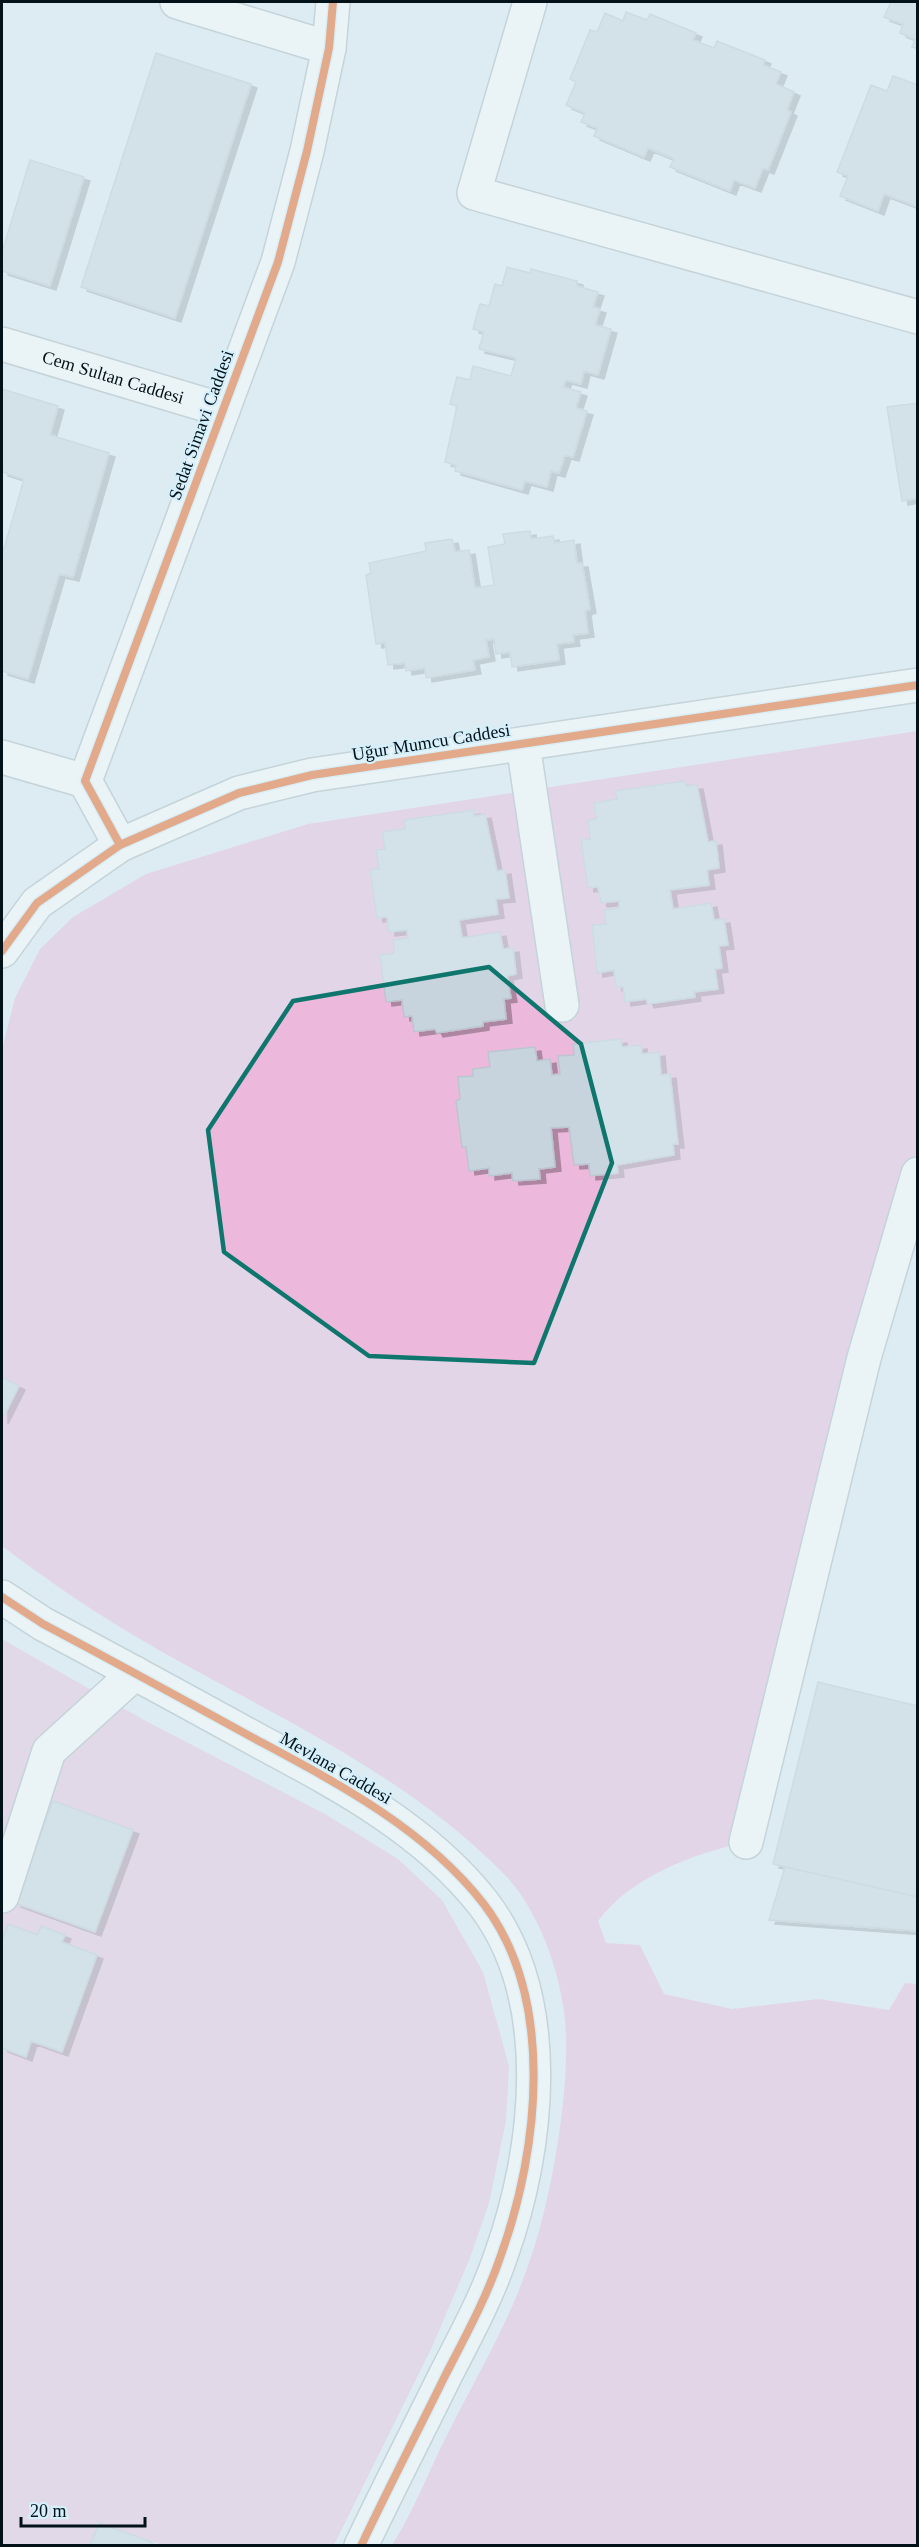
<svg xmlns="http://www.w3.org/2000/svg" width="919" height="2547" viewBox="0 0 919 2547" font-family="'Times New Roman',serif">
<defs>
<filter id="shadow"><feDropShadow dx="6" dy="4" stdDeviation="0" flood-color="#0004"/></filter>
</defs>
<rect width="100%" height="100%" fill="#ddecf3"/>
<!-- green -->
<path fill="#e7bfdb" d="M2 1639 144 1720 325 1814 398 1859 442 1900 483 1972 509 2066 506 2121 489 2203 470 2258 432 2347 334 2545H162L99 2523 90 2545H2Z"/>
<!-- forest -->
<path fill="#ecb8dc" d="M917 731V1174L746 1842C693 1854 632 1876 598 1921L606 1943 640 1945 664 1994 732 2009 819 1999 889 2010 905 1983 917 1984V2545H392C415 2509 429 2470 448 2433 474 2381 507 2326 526 2271 550 2207 568 2104 566 2036 565 1983 540 1909 502 1872 396 1765 255 1708 128 1632 84 1606 42 1576 2 1546V1049L15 998 40 949 73 917 146 874 308 824Z"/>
<!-- building -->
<path fill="#c7d4dd" stroke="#bac7d0" stroke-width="1.5" filter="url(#shadow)" d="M891 2H918V49L912 47 915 39 900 33 903 24 884 17Z
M626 12 647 20 650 14 696 33 693 40 714 48 717 41 765 60 763 65 781 72 776 84 794 92 787 110 791 112 768 170 763 168 755 188 734 180 730 191 670 167 674 159 648 148 644 157 594 136 597 128 581 122 585 113 566 105 576 82 570 79 590 30 597 32 605 13 623 21Z
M156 53 251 84 175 318 81 287Z
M893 76 918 85V207L884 194 878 211 840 196 848 176 837 172 871 85 887 91Z
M30 160 84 177 50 286 2 271V252Z
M507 267 530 273 531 269 577 281V286L598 292 593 307 600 309 595 325 611 329 598 375 584 371 581 384 566 380 563 387 581 392 576 408 587 411 573 457 565 455 559 473 551 471 547 487 525 481 522 490 455 471 456 465 445 462 457 406 450 404 457 377 470 380 473 366 511 376 516 358 479 349 484 332 473 329 480 304 489 306 495 284 502 286Z
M2 389 58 406 50 435 109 453 73 577 59 574 28 679 2 671V548L4 549 24 479 2 472Z
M918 403V498L902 501 887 407Z
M530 531 531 539 553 536 555 543 574 540 577 563H582L590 609 585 611 588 633 573 635 574 642 557 644 559 660 512 667 510 652 496 654 494 639 486 640 489 657 473 660 475 670 426 678 425 668 406 671 405 663 388 665 385 642 376 644 366 575 371 573 369 563 426 551 425 543 452 539 455 552 469 550 475 588 494 585 488 547 505 544 503 534Z
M685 781 686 786 697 785 708 842 716 841 719 868 707 870 709 885 670 890 673 909 711 903 714 920 724 919 728 945 719 946 722 968 715 969 718 989 694 992 695 997 648 1004 646 999 625 1002 623 987H616L614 970 597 973 592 925 606 924 604 910 619 908V901L601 903 598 887 588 888 581 840 590 839 588 820 596 819 594 803 617 799 615 791Z
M474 810V816L485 814 497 871 505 870 509 898 496 899 498 914 459 920 462 938 500 932 503 949 513 948 516 974 507 976 511 998 504 999 506 1019 483 1022V1026L437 1033 435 1029 414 1032 412 1016 404 1017 402 1000 386 1002 380 955 394 953 393 940 408 938 407 930 389 932 387 917 377 918 370 869H379L376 850 385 849 382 832 405 829 404 820Z
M621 1039 622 1047 641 1045 642 1054 659 1052 661 1075 670 1074 678 1144H673L674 1155 617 1165 618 1173 590 1176 589 1164 574 1165 569 1127 551 1128 555 1167 539 1169 540 1179 513 1181 512 1173 489 1176V1168L469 1171 466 1147H462L456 1101 460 1099 458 1077 473 1076V1069L490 1067 488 1052 535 1047 537 1061 550 1059 552 1075 560 1074 558 1056 574 1055 573 1044Z
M2 1377 19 1386 2 1420Z
M818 1682 918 1706V1897L773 1864Z
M53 1801 133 1830 95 1932 15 1903Z
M785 1867 918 1897V1931L769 1920Z
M8 1924 37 1935 41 1926 65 1935 62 1942 97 1955 62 2052 31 2041 26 2057 2 2048V1942Z
M99 2523 152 2542 151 2546H90Z"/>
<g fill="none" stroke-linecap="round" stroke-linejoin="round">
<!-- minor casing -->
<g stroke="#a6b5bb" stroke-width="36">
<g id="minor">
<path d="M177 2 329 48"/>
<path d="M530 2 474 193 918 317"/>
<path id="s1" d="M2 344 223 410"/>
<path d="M523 744 562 1005"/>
<path d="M2 757 85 781"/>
<path d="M120 845 85 781 278 262 307 151 329 48 333 2"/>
<path d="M2 951 37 903 120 845 239 793 312 775 918 685"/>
<path d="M2 1597 43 1624C115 1662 186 1701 257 1740 339 1784 425 1829 483 1903 556 1998 539 2149 501 2255 487 2297 465 2337 445 2376 417 2433 388 2489 361 2546"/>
<path d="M746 1842 864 1358 918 1174"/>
<path d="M2 1896 49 1751 135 1673"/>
</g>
</g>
<!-- minor -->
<use href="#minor" stroke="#fafcfd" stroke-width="33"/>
<!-- cycleway casing -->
<g stroke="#d5effb" stroke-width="11">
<path id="cycleway" d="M120 845 85 781 278 262 307 151 329 48 333 2
M2 951 37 903 120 845 239 793 312 775 918 685
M2 1597 43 1624C115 1662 186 1701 257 1740 339 1784 425 1829 483 1903 556 1998 539 2149 501 2255 487 2297 465 2337 445 2376 417 2433 388 2489 361 2546"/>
</g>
<!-- cycleway -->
<use href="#cycleway" stroke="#e8590c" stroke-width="8"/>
</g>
<!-- marked area -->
<path d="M0 0H919V2547H0ZM489 967 581 1044 612 1163 534 1363 369 1356 224 1252 208 1130 293 1001Z" fill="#ddecf3" fill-opacity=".55" fill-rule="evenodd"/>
<path fill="none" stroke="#0f766e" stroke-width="4.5" stroke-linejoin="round" d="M489 967 581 1044 612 1163 534 1363 369 1356 224 1252 208 1130 293 1001Z"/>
<g text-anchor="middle" stroke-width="4.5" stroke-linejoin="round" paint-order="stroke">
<!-- street labels -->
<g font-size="18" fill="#031219" stroke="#d5effb">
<text dy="6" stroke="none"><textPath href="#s1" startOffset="116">Cem Sultan Caddesi</textPath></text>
<text transform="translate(201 425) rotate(-70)" y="6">Sedat Simavi Caddesi</text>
<text transform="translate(431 742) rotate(-9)" y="6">Uğur Mumcu Caddesi</text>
<text transform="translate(336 1768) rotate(30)" y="6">Mevlana Caddesi</text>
</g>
</g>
<!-- border -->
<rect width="919" height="2547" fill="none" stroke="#031219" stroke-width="6"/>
<!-- scale -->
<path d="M21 2517v9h124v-9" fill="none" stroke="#031219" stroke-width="3"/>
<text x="30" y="2517" font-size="18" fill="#031219" stroke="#d5effb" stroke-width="4.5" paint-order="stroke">20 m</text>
</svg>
